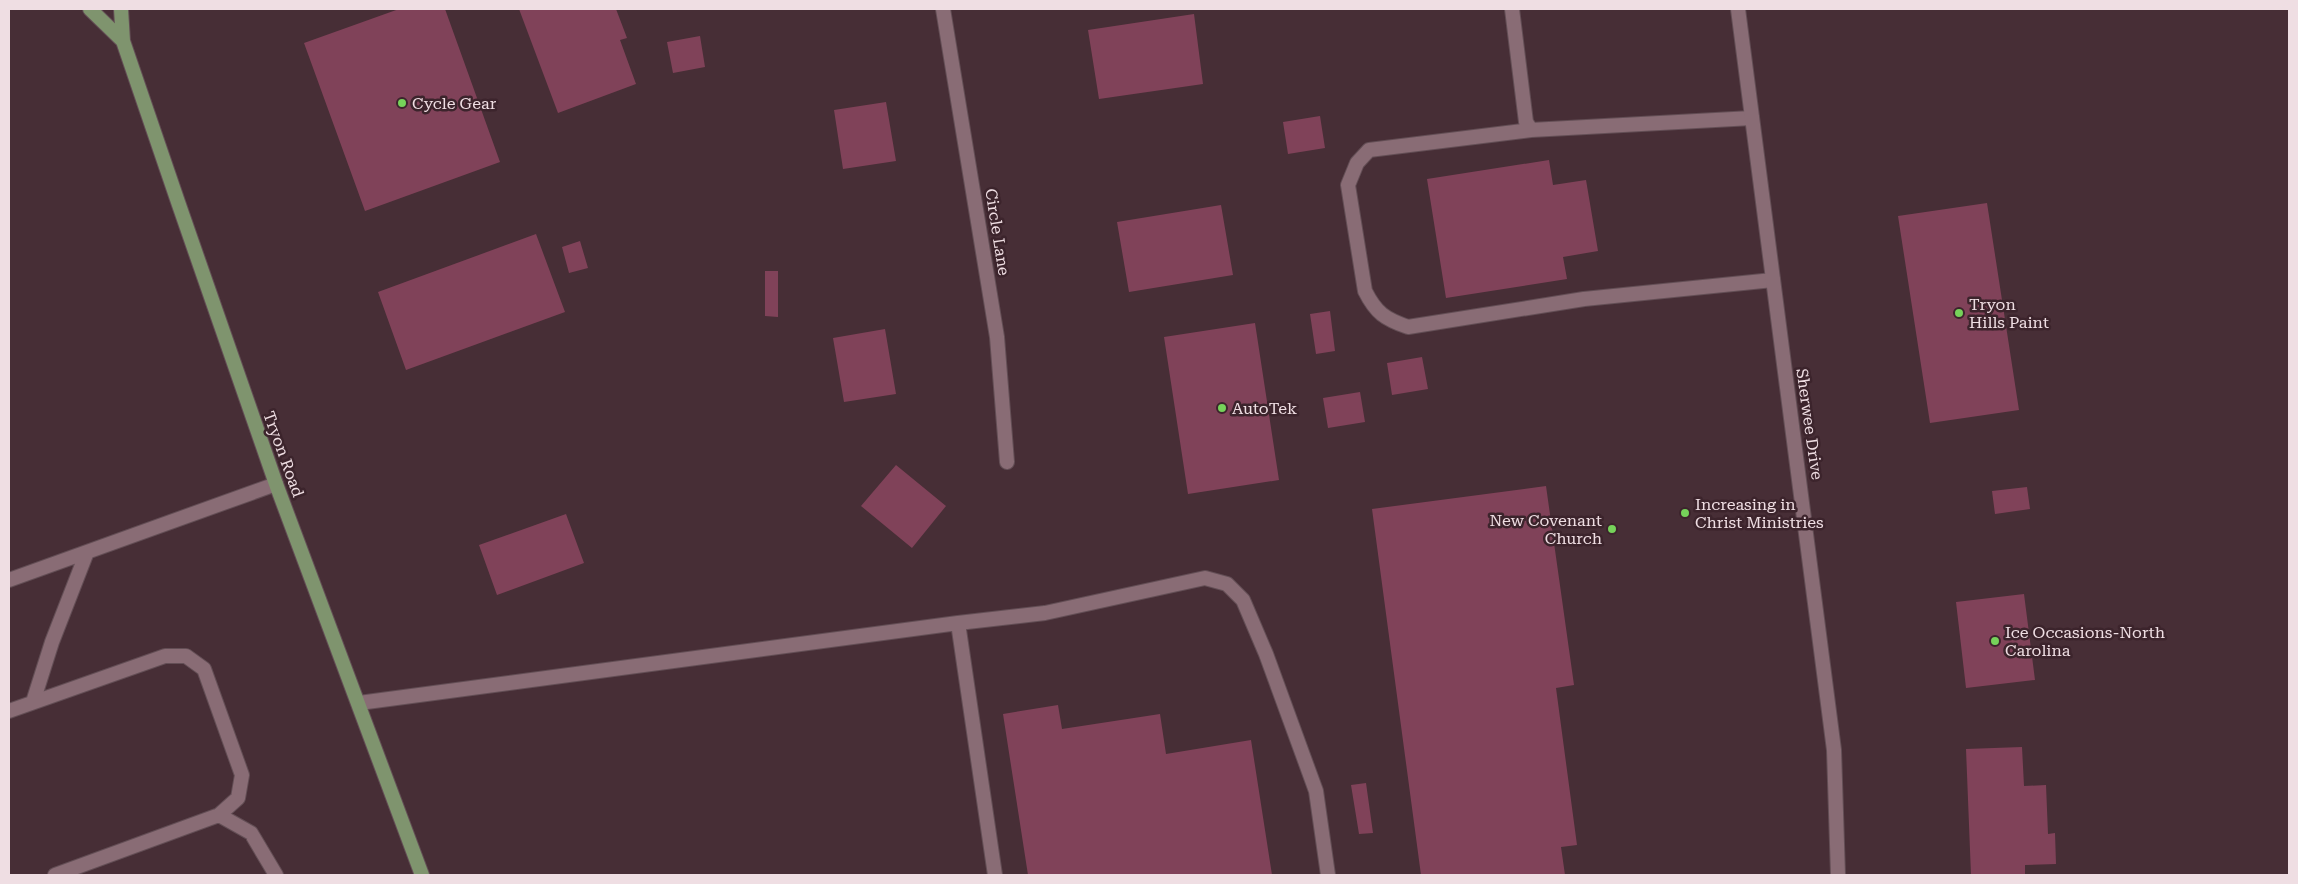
<svg xmlns="http://www.w3.org/2000/svg" width="2298" height="884" viewBox="0 0 2298 884" font-family="'Roboto Serif',serif">
<rect width="100%" height="100%" fill="#472e36"/>
<!-- building -->
<path fill="#804259" d="M399 9H445L500 162 365 211 304 43Z
M519 9H616L627 38 620 40 636 84 558 113Z
M1194 14 1203 84 1099 99 1088 30Z
M700 36 705 67 673 73 667 42Z
M886 102 896 161 843 169 834 110Z
M1320 116 1325 148 1288 154 1283 122Z
M1549 160 1553 185 1586 180 1598 251 1563 257 1567 279 1446 298 1427 179Z
M1987 203 2019 410 1930 423 1898 216Z
M1221 205 1233 275 1129 292 1117 222Z
M536 234 565 312 406 370 378 292Z
M580 241 588 268 569 273 562 247Z
M765 271H778V317L765 316Z
M1330 311 1335 351 1316 354 1310 314Z
M1255 323 1279 480 1188 494 1164 337Z
M885 329 896 394 844 402 833 338Z
M1422 357 1428 389 1392 395 1387 363Z
M1360 392 1365 422 1328 428 1323 398Z
M896 465 946 506 912 548 861 506Z
M1546 486 1574 685 1556 688 1577 845 1561 847 1565 875H1421L1372 509Z
M2027 487 2030 509 1995 514 1992 491Z
M566 514 584 563 497 595 479 545Z
M2024 594 2035 680 1966 688 1956 602Z
M1058 705 1062 729 1160 714 1166 754 1251 740 1272 875H1028L1003 714Z
M2022 747 2024 786 2046 785 2048 834 2055 833 2056 864 2025 865V875H1971L1966 749Z
M1366 783 1373 833 1359 834 1351 785Z"/>
<g fill="none" stroke-linecap="round" stroke-linejoin="round">
<!-- service casing -->
<g stroke="#634e55" stroke-width="16">
<path id="service" d="M943 9 997 337 1007 462
M1512 9 1526 122 1531 130 1752 118
M1531 130 1369 150 1357 163 1348 185 1365 291C1376 313 1385 319 1408 327L1584 299 1773 280
M9 580 276 484
M958 623 1045 613 1205 578 1227 584 1243 600 1266 654 1316 791 1328 875
M33 702 52 642 87 552
M359 703 958 623 995 875
M9 711 165 656H186L204 669 242 775 238 798 219 815 55 875
M219 815 251 833 276 875"/>
</g>
<!-- minor casing -->
<g stroke="#634e55" stroke-width="16">
<path id="minor" d="M1738 9 1834 750 1838 875"/>
</g>
<!-- primary casing -->
<g stroke="#634e55" stroke-width="16">
<path id="primary" d="M90 9 123 41
M121 9 123 41 178 202 276 484 422 875"/>
</g>
<!-- service -->
<use href="#service" stroke="#896c75" stroke-width="14"/>
<!-- minor -->
<use href="#minor" stroke="#896c75" stroke-width="14"/>
<!-- primary -->
<use href="#primary" stroke="#7f946e" stroke-width="14"/>
</g>
<!-- markers -->
<g fill="#76d25a" stroke="#3c242c" stroke-width="2">
<circle cx="402" cy="103" r="5"/>
<circle cx="1959" cy="313" r="5"/>
<circle cx="1222" cy="408" r="5"/>
<circle cx="1685" cy="513" r="5"/>
<circle cx="1612" cy="529" r="5"/>
<circle cx="1995" cy="641" r="5"/>
</g>
<g text-anchor="middle" stroke-width="5" stroke-linejoin="round" paint-order="stroke">
<!-- poi labels -->
<g font-size="16" fill="#efdee3" stroke="#3c242c" text-anchor="start">
<text x="412" y="109">Cycle Gear</text>
<text x="1969" y="310">Tryon<tspan x="1969" dy="18">Hills Paint</tspan></text>
<text x="1232" y="414">AutoTek</text>
<text x="1695" y="510">Increasing in<tspan x="1695" dy="18">Christ Ministries</tspan></text>
<text x="1602" y="526" text-anchor="end">New Covenant<tspan x="1602" dy="18">Church</tspan></text>
<text x="2005" y="638">Ice Occasions-North<tspan x="2005" dy="18">Carolina</tspan></text>
</g>
<!-- street labels -->
<g font-size="16" fill="#efdee3" stroke="#3c242c">
<text transform="translate(998 232) rotate(81)" y="6">Circle Lane</text>
<text transform="translate(1810 424) rotate(82)" y="6">Sherwee Drive</text>
<text transform="translate(284 454) rotate(70)" y="6">Tryon Road</text>
</g>
</g>
<!-- border -->
<rect width="2298" height="884" fill="none" stroke="#efdee3" stroke-width="20"/>
</svg>
